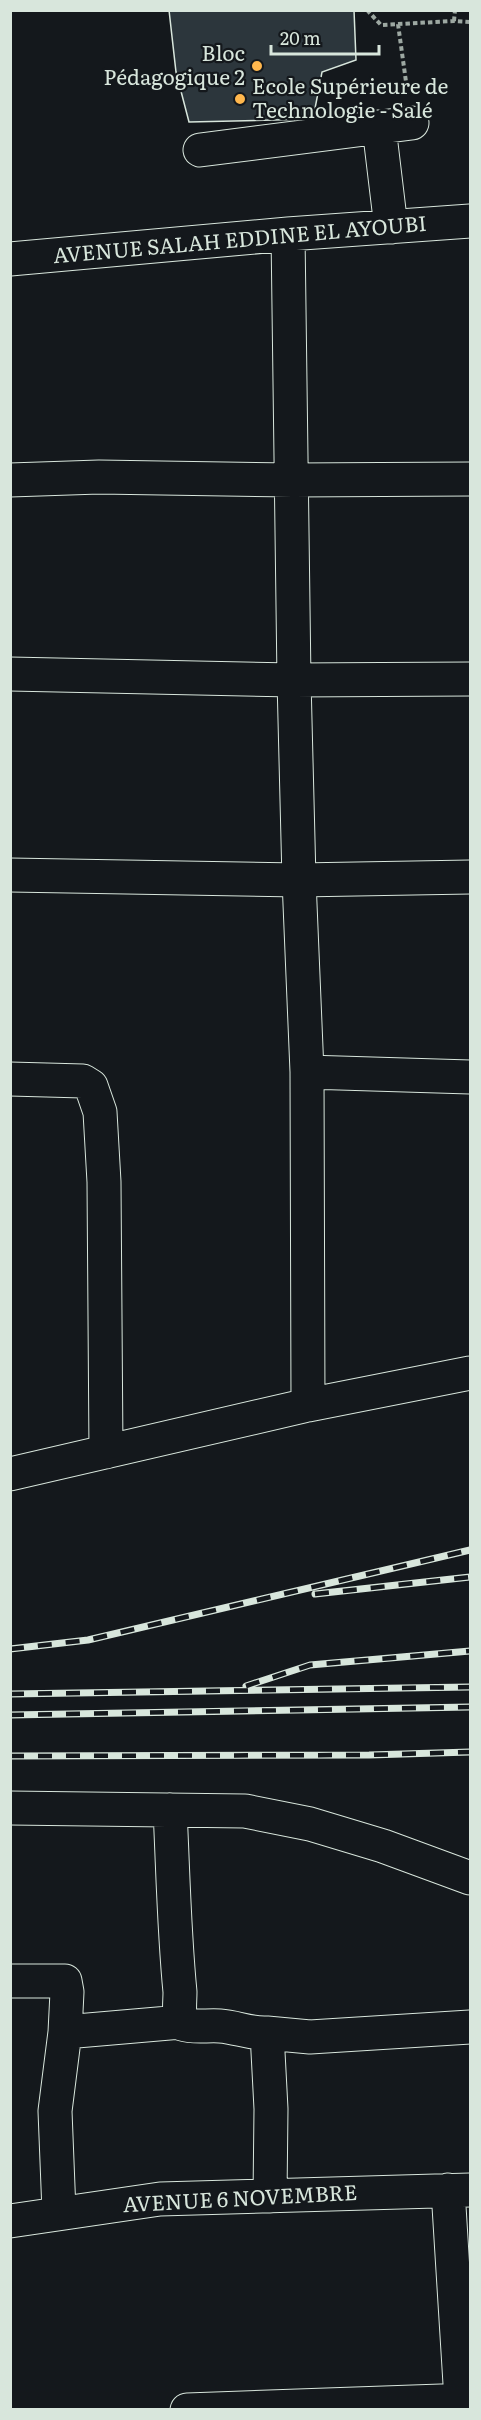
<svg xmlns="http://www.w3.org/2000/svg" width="481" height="2420" viewBox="0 0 481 2420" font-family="Literata,serif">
<rect width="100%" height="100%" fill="#14181c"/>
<!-- building -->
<path fill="#2c363c" stroke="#d8e6dc" stroke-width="1.5" d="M169 10H354L356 60 322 72 313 119 189 122 176 72Z"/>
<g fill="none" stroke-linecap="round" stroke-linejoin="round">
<!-- minor casing -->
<g stroke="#d8e6dc" stroke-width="35">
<path id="minor" d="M379 127 391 227
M200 150 412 123
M288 234 294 680 299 880 307 1072 308 1405
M10 259 288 234 470 221
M10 480 99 477 293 480 470 479
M10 674 294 680 470 679
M10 875 299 880 470 877
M307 1072 470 1077
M10 1079 83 1081 91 1086 100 1112 104 1182 106 1452
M10 1474 308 1405 470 1373
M10 1808 245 1811 310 1824 383 1846 470 1878
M170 1810C173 1871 174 1931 180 1992 180 2002 178 2015 182 2024 194 2028 207 2025 220 2026 236 2027 251 2034 267 2033L271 2109 270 2196
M10 1981H65L67 1992 65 2032 181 2022
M267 2033 310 2037 470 2027
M448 2190 461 2400
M59 2212 55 2111 65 2032
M10 2221 160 2199 470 2190
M187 2410 470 2400"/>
</g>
<!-- path -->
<path stroke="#9da8a2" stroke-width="4" stroke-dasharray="4.5 3" stroke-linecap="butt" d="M367 10 381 25 454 21 470 22
M454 21 455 10
M398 24 407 89"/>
<!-- minor -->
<use href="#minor" stroke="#14181c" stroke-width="33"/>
<!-- rail casing -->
<g stroke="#d8e6dc" stroke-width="7">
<path id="rail" d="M315 1594 470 1577
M10 1649 88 1640 470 1550
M246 1686 310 1665 470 1651
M10 1694 470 1687
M10 1715 470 1707
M10 1756 369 1755 470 1752"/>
</g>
<!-- rail -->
<use href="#rail" stroke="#14181c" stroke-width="4.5" stroke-dasharray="14" stroke-linecap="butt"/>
</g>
<!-- markers -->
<g fill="#ffb74d" stroke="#14181c" stroke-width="2">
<circle cx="257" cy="66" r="6"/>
<circle cx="240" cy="99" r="6"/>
</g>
<g text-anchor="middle" stroke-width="4.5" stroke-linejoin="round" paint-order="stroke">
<!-- poi labels -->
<g font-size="21" fill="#d8e6dc" stroke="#14181c" text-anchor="end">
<text x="245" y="61">Bloc<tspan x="245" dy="24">Pédagogique 2</tspan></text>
<text x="252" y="94" text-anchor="start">Ecole Supérieure de<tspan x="252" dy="24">Technologie - Salé</tspan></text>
</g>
<!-- street labels -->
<g font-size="21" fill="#d8e6dc" stroke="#14181c">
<text transform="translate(240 240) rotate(-5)" y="7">AVENUE SALAH EDDINE EL AYOUBI</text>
<text transform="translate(240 2199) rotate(-3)" y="7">AVENUE 6 NOVEMBRE</text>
</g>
</g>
<!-- border -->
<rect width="481" height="2420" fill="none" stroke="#d8e6dc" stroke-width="24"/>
<!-- scale -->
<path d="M271 45v9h108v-9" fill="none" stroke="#d8e6dc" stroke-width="3"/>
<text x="280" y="45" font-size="18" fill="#d8e6dc" stroke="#14181c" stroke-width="4.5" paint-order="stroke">20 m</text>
</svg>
